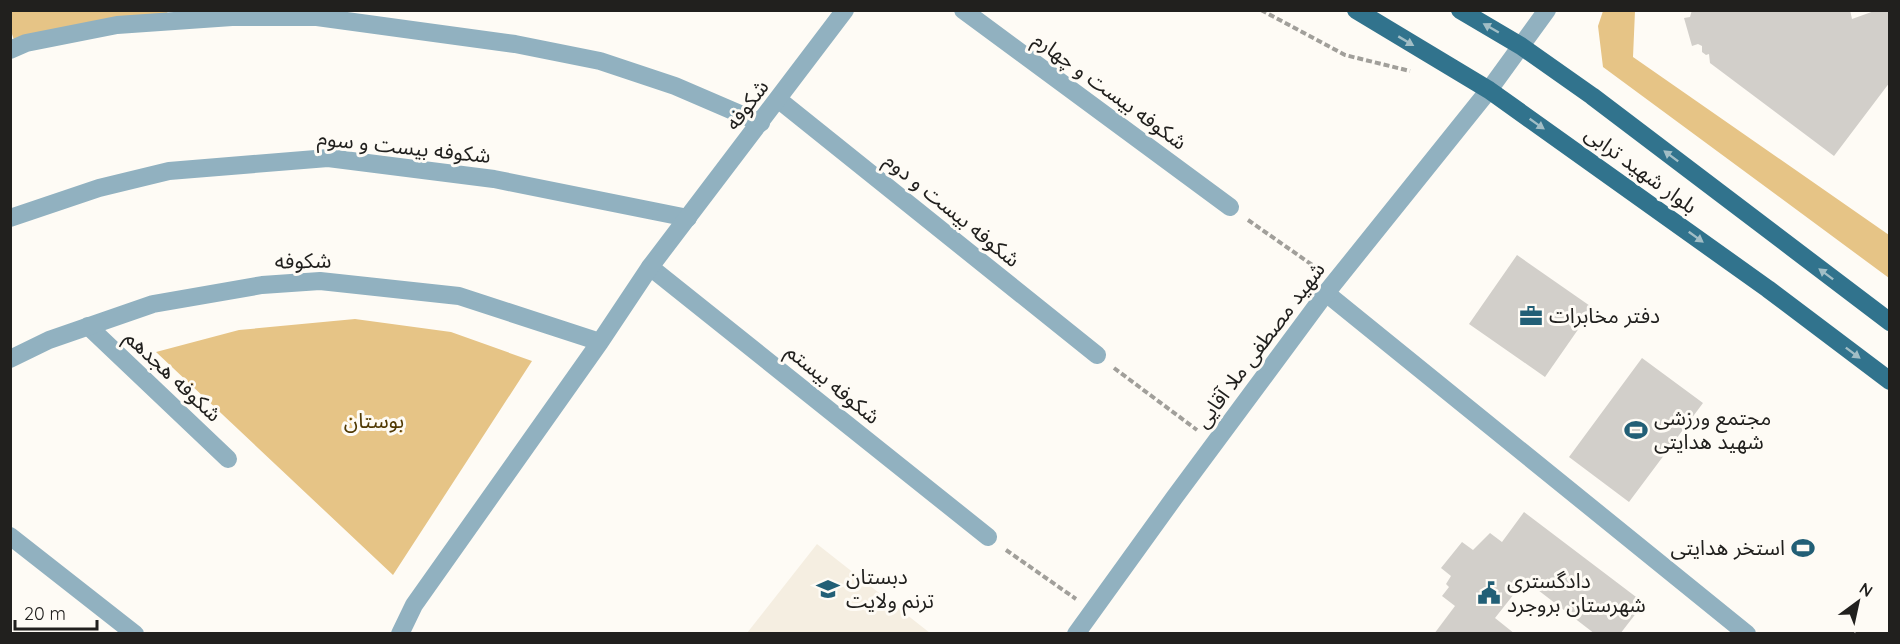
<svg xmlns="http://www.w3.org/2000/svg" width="1900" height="644" viewBox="0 0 1900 644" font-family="Quicksand,'Noto Sans Arabic',sans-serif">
<rect width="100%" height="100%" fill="#fefbf5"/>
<!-- built -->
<path fill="#f5eee1" d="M817 544 930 633H747Z"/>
<!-- green -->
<path fill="#e6c486" d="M167 10 168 17 15 43 11 31V11Z
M1603 11H1635L1633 57 1889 235V278L1603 67 1598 26Z
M355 319 451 332 532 361 393 575 156 352 239 330Z"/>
<!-- building -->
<path fill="#d2cfca" d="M1692 10H1850L1852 19 1877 10H1890V82L1834 156 1710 63 1709 54 1706 55 1702 52V46L1698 44 1692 46 1684 18 1690 17Z
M1517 255 1593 308 1545 377 1469 324Z
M1642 358 1703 403 1629 502 1569 457Z
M1524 512 1644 603 1620 634H1595L1525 580 1495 618 1515 634H1434L1455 606 1442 596 1449 587 1446 584 1451 576 1441 568 1462 542 1473 550 1490 533 1502 542Z"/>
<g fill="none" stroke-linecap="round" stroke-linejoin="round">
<!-- path -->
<path stroke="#a19f9a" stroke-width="4" stroke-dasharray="6 3" stroke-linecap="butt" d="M1261 10 1345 55 1410 71
M1248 220 1318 269
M1114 368 1197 430
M1006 550 1076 599"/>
<!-- minor -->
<path stroke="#91b1c0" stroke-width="18" d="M963 10 1230 207
M10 50 26 43 117 25 232 17H317L515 44 600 61 675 86 761 123
M779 100 1097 355
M10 218 99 188 169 171 328 158 494 179 688 218
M650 267 988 537
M1326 293 1747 634
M88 326 228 459
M10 536 135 634"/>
<!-- tertiary -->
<path stroke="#91b1c0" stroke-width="18" d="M10 359 49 340 153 304 262 285 320 281 459 296 600 342
M400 634 414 605 600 342 650 267 845 10
M1076 634 1174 498 1326 293 1489 90 1547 10"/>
<!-- primary -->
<path stroke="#31738d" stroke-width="18" d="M1356 10 1489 90 1768 289 1890 381
M1460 10 1521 46 1592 96 1890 322"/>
</g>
<!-- one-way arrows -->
<defs><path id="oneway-solid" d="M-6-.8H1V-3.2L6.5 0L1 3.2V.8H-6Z" transform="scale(1.5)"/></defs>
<g fill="#a2bec6">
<use href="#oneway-solid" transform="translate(1491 28) rotate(-150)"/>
<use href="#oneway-solid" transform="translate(1406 41) rotate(31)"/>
<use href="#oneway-solid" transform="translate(1537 124) rotate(35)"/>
<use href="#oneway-solid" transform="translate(1671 156) rotate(-143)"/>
<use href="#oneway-solid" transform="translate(1696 237) rotate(36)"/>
<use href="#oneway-solid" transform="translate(1826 274) rotate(-143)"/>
<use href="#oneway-solid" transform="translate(1853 353) rotate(37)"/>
</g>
<!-- icons -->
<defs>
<g id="office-bare" transform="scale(1.8)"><path d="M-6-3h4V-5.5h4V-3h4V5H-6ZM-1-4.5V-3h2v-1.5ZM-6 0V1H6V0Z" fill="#225f76" stroke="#fefbf5" stroke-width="2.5" paint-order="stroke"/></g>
<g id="stadium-bare" transform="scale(1.8)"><path d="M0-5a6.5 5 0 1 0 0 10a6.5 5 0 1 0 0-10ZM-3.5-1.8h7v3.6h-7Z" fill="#225f76" stroke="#fefbf5" stroke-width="2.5" paint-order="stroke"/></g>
<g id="school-bare" transform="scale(1.8)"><path d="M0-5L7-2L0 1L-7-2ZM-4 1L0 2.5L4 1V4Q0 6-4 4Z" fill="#225f76" stroke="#fefbf5" stroke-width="2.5" paint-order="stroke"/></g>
<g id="civic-bare" transform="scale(1.8)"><path d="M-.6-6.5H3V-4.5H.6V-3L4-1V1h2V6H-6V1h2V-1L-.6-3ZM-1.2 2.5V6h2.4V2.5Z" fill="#225f76" stroke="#fefbf5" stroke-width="2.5" paint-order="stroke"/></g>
</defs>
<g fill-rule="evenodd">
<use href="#office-bare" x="1531" y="316"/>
<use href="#stadium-bare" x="1636" y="430"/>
<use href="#stadium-bare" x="1803" y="548"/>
<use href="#school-bare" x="828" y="589"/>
<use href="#civic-bare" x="1489" y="593"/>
</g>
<g text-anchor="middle" stroke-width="6" stroke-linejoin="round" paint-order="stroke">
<!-- street labels -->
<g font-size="21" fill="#21201e" stroke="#fefbf5">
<text transform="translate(1110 91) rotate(36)" y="7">شکوفه بیست و چهارم</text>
<text transform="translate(747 105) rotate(-53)" y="7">شکوفه</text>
<text transform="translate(404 147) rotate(6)" y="7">شکوفه بیست و سوم</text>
<text transform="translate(1641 170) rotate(36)" y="7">بلوار شهید ترابی</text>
<text transform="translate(952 210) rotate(39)" y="7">شکوفه بیست و دوم</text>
<text transform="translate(303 261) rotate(-1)" y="7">شکوفه</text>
<text transform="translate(1260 345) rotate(-53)" y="7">شهید مصطفی ملا آقایی</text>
<text transform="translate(173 376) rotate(43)" y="7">شکوفه هجدهم</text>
<text transform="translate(833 384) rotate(39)" y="7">شکوفه بیستم</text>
</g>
<!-- poi labels -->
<g font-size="21" fill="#21201e" stroke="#fefbf5" text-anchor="start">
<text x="1549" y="323">دفتر مخابرات</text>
<text x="1654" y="425">مجتمع ورزشی<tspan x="1654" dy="24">شهید هدایتی</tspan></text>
<text x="1785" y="555" text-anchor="end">استخر هدایتی</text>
<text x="846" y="584">دبستان<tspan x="846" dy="24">ترنم ولایت</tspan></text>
<text x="1507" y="588">دادگستری<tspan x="1507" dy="24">شهرستان بروجرد</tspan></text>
</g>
<!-- park labels -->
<g font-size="21" fill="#503903" stroke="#fefbf5">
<text x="374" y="428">بوستان</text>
</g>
</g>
<!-- border -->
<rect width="1900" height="644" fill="none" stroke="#21201e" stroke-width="24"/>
<!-- north arrow -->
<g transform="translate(1858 602) rotate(33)" stroke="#fefbf5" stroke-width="4.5" paint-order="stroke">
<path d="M0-4.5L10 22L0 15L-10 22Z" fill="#21201e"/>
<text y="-9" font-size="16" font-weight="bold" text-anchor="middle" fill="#21201e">N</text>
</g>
<!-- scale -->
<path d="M15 620v9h82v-9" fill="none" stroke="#21201e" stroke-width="3"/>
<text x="24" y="620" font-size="18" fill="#21201e" stroke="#fefbf5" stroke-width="4.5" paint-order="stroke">20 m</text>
</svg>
